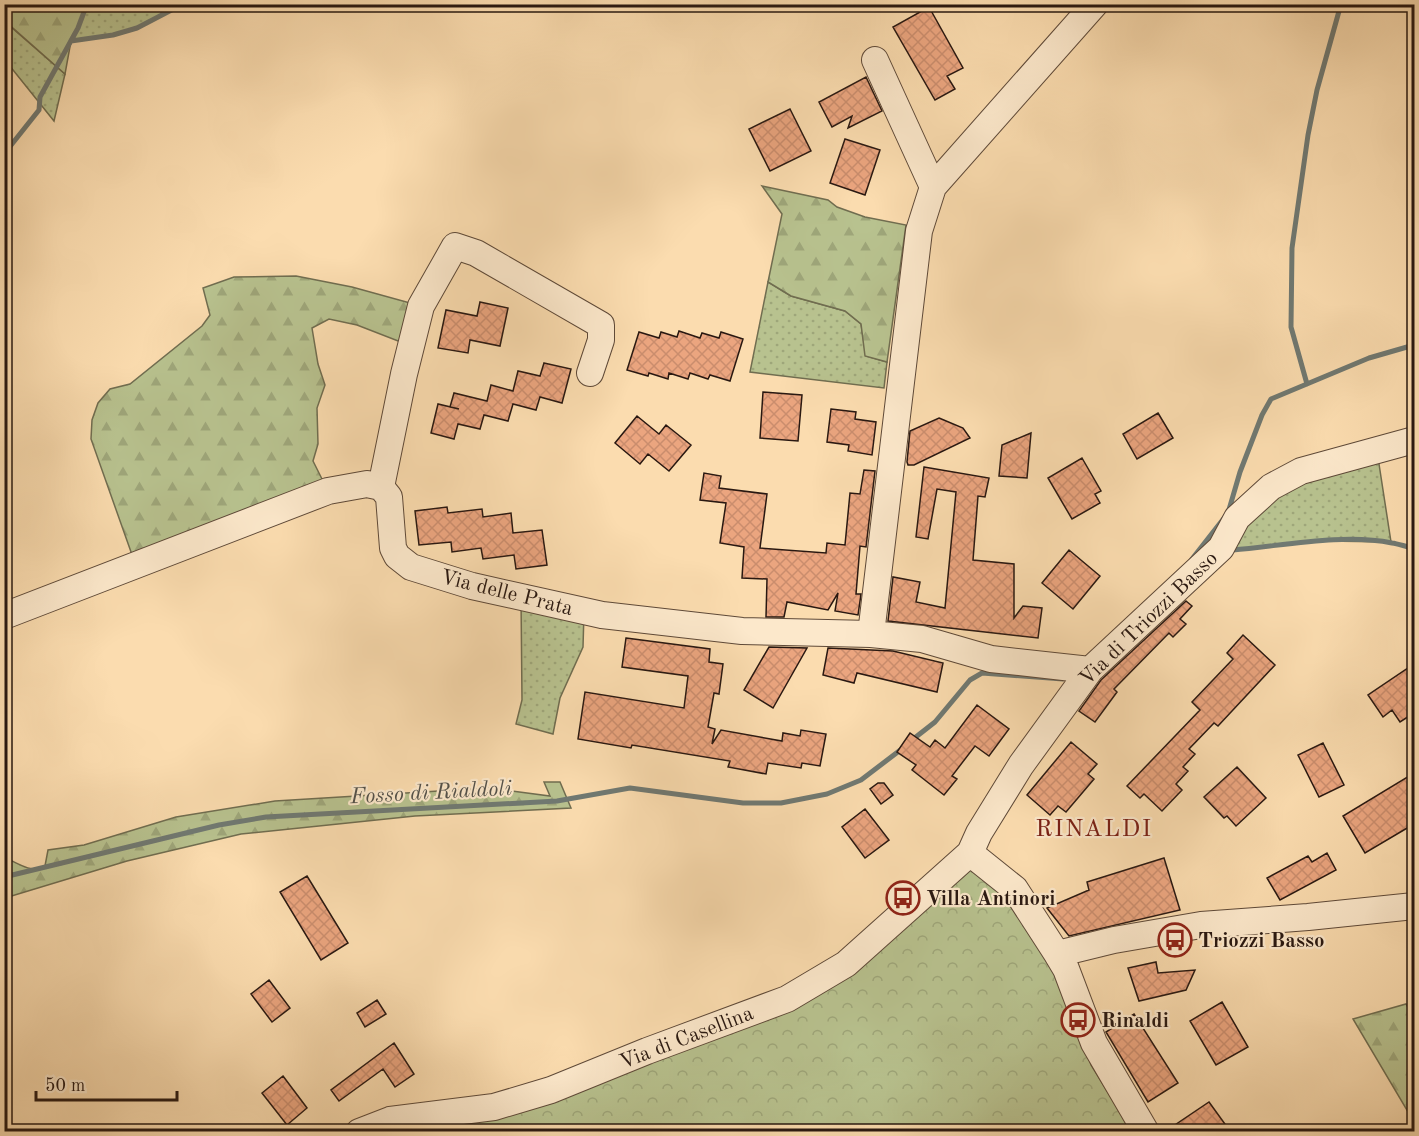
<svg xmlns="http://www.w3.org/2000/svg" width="1419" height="1136" viewBox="0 0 1419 1136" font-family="'Old Standard TT',serif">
<defs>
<pattern id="grass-dots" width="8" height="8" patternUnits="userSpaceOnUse" patternTransform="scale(1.5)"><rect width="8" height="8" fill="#b8c28f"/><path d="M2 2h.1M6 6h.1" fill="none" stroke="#9ea67a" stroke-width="1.8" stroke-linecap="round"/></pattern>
<pattern id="forest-firs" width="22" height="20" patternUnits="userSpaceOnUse" patternTransform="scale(1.5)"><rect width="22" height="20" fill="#b8c28f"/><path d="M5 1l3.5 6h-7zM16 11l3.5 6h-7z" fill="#9ea67a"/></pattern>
<pattern id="park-crowns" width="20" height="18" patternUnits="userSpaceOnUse" patternTransform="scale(1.5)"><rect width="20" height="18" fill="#b8c28f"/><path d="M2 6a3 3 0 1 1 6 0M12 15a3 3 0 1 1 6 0" fill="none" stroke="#9ea67a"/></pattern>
<pattern id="building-cross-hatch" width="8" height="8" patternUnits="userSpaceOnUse" patternTransform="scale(1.5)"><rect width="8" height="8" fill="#eba57f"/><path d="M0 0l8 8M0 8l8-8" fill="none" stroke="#ca8d6d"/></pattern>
</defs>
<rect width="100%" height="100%" fill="#fbdcaf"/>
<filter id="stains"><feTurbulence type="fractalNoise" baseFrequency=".00333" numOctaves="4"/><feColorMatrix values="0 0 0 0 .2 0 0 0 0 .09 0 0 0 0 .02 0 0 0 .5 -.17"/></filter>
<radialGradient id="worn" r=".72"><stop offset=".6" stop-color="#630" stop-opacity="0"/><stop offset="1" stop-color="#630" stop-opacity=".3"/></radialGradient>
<!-- grass -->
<path fill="url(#grass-dots)" stroke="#706d50" stroke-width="1.5" d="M87 5H156L163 15 137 28 113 35 71 41Z
M4 21 65 74 54 121 5 60Z
M768 282 791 296 845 311 861 324 866 356 887 362 884 388 750 372Z
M1377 451 1391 542 1325 541 1233 550 1237 518 1271 487Z
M521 597 584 612 583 647 560 698 553 734 516 724 522 700Z"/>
<!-- forest -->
<path fill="url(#forest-firs)" stroke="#706d50" stroke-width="1.5" d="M4 5H87L71 41 65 74 5 21Z
M762 186 828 200 837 207 865 217 906 225 887 362 865 356 861 324 845 311 791 296 768 282 782 214Z
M296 276 352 287 421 306 411 346 357 325 329 319 312 328 318 364 325 385 317 408 318 444 313 461 328 491 136 566 91 439 92 420 98 403 110 389 130 384 202 326 210 315 203 288 234 277Z
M544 782H560L571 808 415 816 241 834 127 861 5 898V864L12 861C25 867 32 872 45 866L48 850 84 845 176 817 275 801 488 788 550 796Z
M1406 1004 1414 1017V1115L1411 1117 1353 1019Z"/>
<!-- park -->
<path fill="url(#park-crowns)" stroke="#706d50" stroke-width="1.5" d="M970 853 1057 954 1091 1065 1132 1131 359 1132 494 1107 787 999Z"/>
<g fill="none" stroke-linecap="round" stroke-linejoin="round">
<!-- stream -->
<path stroke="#707972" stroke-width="5" d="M71 41 113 35 137 28 183 4
M4 154 39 110 40 97 78 28 87 4
M1307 384 1291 327 1292 248 1308 135 1317 90 1341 4
M1230 547 1233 550C1282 546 1343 533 1392 543 1399 544 1407 547 1414 548
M1192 559 1228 513 1240 472 1262 415 1271 399 1369 358 1414 345
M912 740 935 722 970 680 982 673 1063 679
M4 877 219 825 266 817 557 801 630 788 743 803H781L827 794 861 780 903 748"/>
</g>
<!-- building -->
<path fill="url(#building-cross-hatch)" stroke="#291811" stroke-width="1.5" d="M929 7 963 68 947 76 955 89 935 100 893 27Z
M866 77 882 111 848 128 852 116 832 127 819 102Z
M790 109 811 151 770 171 749 129Z
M845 139 880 150 865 195 830 183Z
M480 302 508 308 500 346 470 340 468 353 438 348 446 310 477 316Z
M679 331 700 338 702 333 719 338 721 332 743 339 730 381 710 375 708 379 690 373 688 379 669 373 668 379 649 373 648 376 627 370 639 332 659 338 661 332 677 337Z
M544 363 571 369 562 403 540 397 536 410 513 404 508 421 484 415 480 429 458 424 454 439 431 433 438 404 459 409 450 407 454 393 487 401 491 385 513 391 518 371 540 376Z
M763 392 802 395 798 441 760 438Z
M831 409 856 412 855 419 876 422 872 455 848 451 849 445 827 442Z
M1158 413 1173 438 1137 459 1123 434Z
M637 416 659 434 666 425 691 445 669 471 648 454 640 464 615 443Z
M939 418 963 428 970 438 914 465H908L907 462 910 431Z
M1031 433 1027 478 999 476 1002 445Z
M1082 458 1101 491 1095 494 1100 503 1072 519 1048 478Z
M924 467 989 478 985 497 978 496 973 560 1014 564V618L1023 606 1042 608 1038 638 888 621 893 577 920 582 916 602 945 608 956 492 937 489 928 539 916 537Z
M864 470 875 471 866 547 860 546 856 594H861L858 615 835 611 838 593 828 610 787 602 784 617H766L767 579 742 578 744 547 720 543 726 503 700 500 704 473 721 476 719 488 767 494 760 548 826 553 827 543 845 545 850 493 860 494Z
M447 507 448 513 482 509 483 517 511 513 513 533 542 530 547 565 516 569 514 555 483 559 481 548 452 552 451 542 419 545 415 511Z
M1069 550 1100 576 1073 609 1042 583Z
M1186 601 1192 606 1180 619 1186 624 1173 637 1169 633 1114 689 1117 692 1095 722 1079 711 1101 680Z
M1243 635 1275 665 1218 726 1214 723 1189 749 1195 754 1183 767 1188 771 1176 784 1182 790 1162 811 1144 794 1140 798 1127 786 1200 710 1192 702 1233 659 1227 653Z
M626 638 710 649 709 662 723 664 719 694 714 693 708 727 715 729 712 744 721 730 782 741 783 733 800 736 801 730 826 734 820 766 802 763 801 768 768 763 766 774 728 767 730 761 632 745 631 748 578 739 585 692 684 708 688 676 622 667Z
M769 647 807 648 773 708 744 690Z
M828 648 893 651 943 663 937 692 857 673 854 683 823 675Z
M1414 664V713L1400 722 1392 710 1383 717 1368 695Z
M977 705 1009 729 989 756 975 746 952 776 957 779 944 795 912 770 916 765 897 752 910 733 930 747 935 740 945 748Z
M1071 742 1097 764 1088 774 1094 779 1066 812 1058 806 1050 815 1027 795Z
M1323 743 1344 785 1319 797 1298 755Z
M1237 767 1266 798 1236 826 1227 816 1224 818 1204 797Z
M1414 773V824L1365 853 1343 816Z
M878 783H884L893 795 881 804 870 789Z
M865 809 889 840 865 858 842 827Z
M1327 853 1336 870 1280 900 1267 878 1308 856 1312 862Z
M1164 858 1180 910 1069 936 1047 908 1089 890 1087 882Z
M307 876 348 943 321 960 280 892Z
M1156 962 1158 973 1195 970 1186 990 1139 1001 1128 968Z
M269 980 290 1008 272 1022 251 994Z
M377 1000 386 1014 365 1027 357 1013Z
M1222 1002 1248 1047 1216 1065 1190 1021Z
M1134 1014 1178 1083 1148 1102 1106 1032Z
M394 1043 414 1074 395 1087 383 1069 339 1101 331 1090Z
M283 1076 307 1108 287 1125 262 1093Z
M1209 1102 1230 1131H1166Z"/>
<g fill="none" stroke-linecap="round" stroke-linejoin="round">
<!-- minor casing -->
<g stroke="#5e4938" stroke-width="28">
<path id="minor" d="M875 60 933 187
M381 487 404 374 421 306 455 246 476 253 601 325V340L590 373
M4 616 328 491 367 484 381 487 389 497 393 548 397 556 411 567 472 586 602 615 742 631 871 634 922 639 991 659 1090 670
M871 634 919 231 933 187 1095 4
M970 853 1015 889 1057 954 1066 969 1094 1043 1146 1132
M1057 954 1114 940 1201 925 1308 917 1414 906
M359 1132 390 1120 494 1107 551 1090 647 1051 787 999 846 964 970 853 979 833 1021 765 1090 670 1221 548 1237 518 1271 487 1301 471 1414 440"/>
</g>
<!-- minor -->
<use href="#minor" stroke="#fce8cb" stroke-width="26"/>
</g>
<!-- icons -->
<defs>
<g id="bus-ring" transform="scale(1.725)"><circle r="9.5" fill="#fce8cb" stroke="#8f2418" stroke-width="1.5"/><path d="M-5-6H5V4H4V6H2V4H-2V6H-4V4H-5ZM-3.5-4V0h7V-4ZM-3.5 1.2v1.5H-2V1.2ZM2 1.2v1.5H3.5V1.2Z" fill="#8f2418"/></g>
</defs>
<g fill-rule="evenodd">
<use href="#bus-ring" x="903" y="898"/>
<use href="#bus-ring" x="1175" y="940"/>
<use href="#bus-ring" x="1078" y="1020"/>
</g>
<g text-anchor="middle" stroke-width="4.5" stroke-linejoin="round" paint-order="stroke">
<!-- street labels -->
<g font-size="21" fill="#291811" stroke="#fce8cb">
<text transform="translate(507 592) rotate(14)" y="7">Via delle Prata</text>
<text transform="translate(1148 618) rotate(-44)" y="7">Via di Triozzi Basso</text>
<text transform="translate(686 1037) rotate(-21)" y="7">Via di Casellina</text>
</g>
<!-- poi labels -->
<g font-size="21" font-weight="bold" fill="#291811" stroke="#fce8cb" text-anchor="start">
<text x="926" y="905">Villa Antinori</text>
<text x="1198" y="947">Triozzi Basso</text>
<text x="1101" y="1027">Rinaldi</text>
</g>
<!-- water labels -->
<g font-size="22" font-style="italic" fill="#53514a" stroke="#fce8cb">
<text transform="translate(431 791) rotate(-3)" y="8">Fosso di Rialdoli</text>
</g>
<!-- quarter labels -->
<g font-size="24" letter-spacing="1.5" fill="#7a1f14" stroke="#fce8cb">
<text x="1094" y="836">RINALDI</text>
</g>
</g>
<!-- margin -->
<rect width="1419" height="1136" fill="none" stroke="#fbdcaf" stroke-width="24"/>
<rect x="6" y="6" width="1407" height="1124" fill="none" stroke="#291811" stroke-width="3"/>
<rect x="12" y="12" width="1395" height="1112" fill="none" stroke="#291811" stroke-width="1.5"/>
<!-- scale -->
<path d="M36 1091v9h141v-9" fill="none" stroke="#291811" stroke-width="3"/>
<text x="45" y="1091" font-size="18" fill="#291811" stroke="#fce8cb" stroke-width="4.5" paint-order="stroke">50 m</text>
<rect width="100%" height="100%" filter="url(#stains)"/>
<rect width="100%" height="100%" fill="url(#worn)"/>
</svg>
